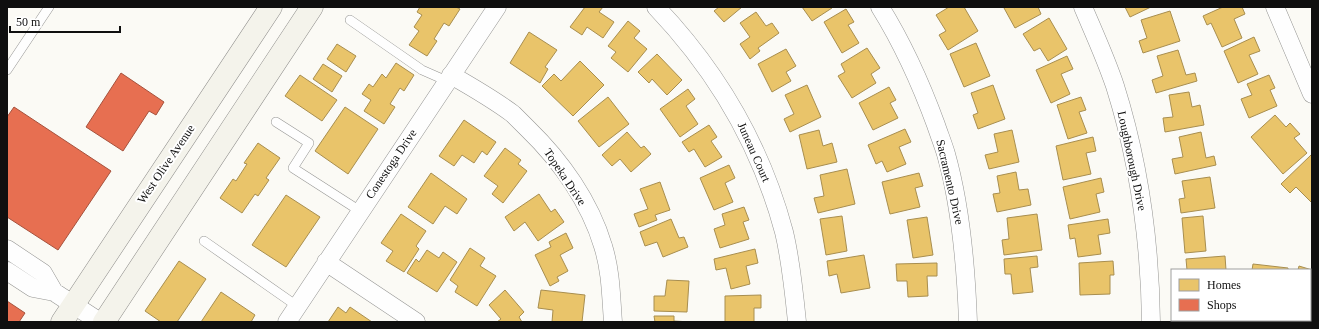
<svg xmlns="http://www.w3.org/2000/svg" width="1319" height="329" viewBox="0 0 1319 329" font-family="Georgia,serif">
<rect width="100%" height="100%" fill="#fbfaf5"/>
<!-- homes -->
<path fill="#e9c46a" stroke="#a88e4f" d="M420 7H456L460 9 449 26 444 23 434 39 437 41 427 56 409 45 419 31 414 27 422 15 417 12Z
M585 7H603L599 12 614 22 603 38 587 27 582 35 570 27Z
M719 7H742L724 22 714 11Z
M802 7H831L832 8 812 21Z
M949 7H964L978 31 948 50 939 35 946 31 936 15Z
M1006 7H1038L1041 14 1015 28 1004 8Z
M1125 7H1151L1130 17Z
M1223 7H1242L1245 14 1234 19 1242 38 1222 47 1211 23 1207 25 1203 16Z
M846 9 854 22 848 25 859 43 842 53 824 22Z
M1170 11 1180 41 1143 53 1139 41 1147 38 1141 20Z
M756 12 766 26 772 23 779 33 758 48 760 51 750 59 740 44 750 37 740 23Z
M1049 18 1067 49 1048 61 1040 48 1034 51 1023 34Z
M628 21 640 31 634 38 647 49 628 72 611 58 616 52 608 46Z
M529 32 557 50 545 67 548 69 540 83 510 63Z
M1254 37 1260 51 1249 55 1258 74 1238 83 1224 51Z
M976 43 990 76 964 87 950 54Z
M337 44 356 56 346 72 327 59Z
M867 48 880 68 871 74 876 83 852 98 838 76 845 72 841 64Z
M786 49 796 66 786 72 791 81 772 92 758 64Z
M1178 50 1186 75 1195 73 1197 81 1156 93 1152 80 1163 76 1157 56Z
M657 54 682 80 667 95 652 79 649 83 638 72Z
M1067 56 1073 69 1061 74 1070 94 1051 103 1036 70Z
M580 61 604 85 573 116 542 86 554 74 561 81Z
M396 63 414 75 404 91 400 88 390 104 395 107 384 124 364 111 371 100 362 94 369 84 373 87 382 74 386 78Z
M323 64 342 76 332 92 313 79Z
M300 75 337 100 322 121 285 96Z
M1269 75 1275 88 1270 90 1277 106 1249 118 1241 99 1252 95 1247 84Z
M807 85 821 117 790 132 784 119 794 114 785 95Z
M993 85 1005 119 978 129 973 115 978 113 971 93Z
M889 87 896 100 890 103 898 118 873 130 859 103Z
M688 89 695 99 686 106 698 124 680 137 660 109Z
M1189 92 1192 107 1200 105 1204 125 1165 132 1163 118 1173 117 1169 95Z
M608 97 629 124 599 147 578 121Z
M1081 97 1086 110 1079 112 1087 133 1068 139 1057 105Z
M345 107 378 129 348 174 315 151Z
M1275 115 1286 127 1290 123 1300 134 1294 138 1307 153 1283 174 1251 137Z
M464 120 496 142 487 155 482 151 474 163 462 155 454 166 439 156Z
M709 125 717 137 711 141 722 157 705 167 694 149 689 152 682 142Z
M905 129 911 142 899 147 906 164 887 172 882 161 876 164 868 145Z
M819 130 823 146 832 143 837 162 807 169 799 135Z
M1012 130 1019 162 989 169 985 155 998 152 994 134Z
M627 132 641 148 644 146 651 154 631 172 620 159 612 166 602 155Z
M1201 132 1206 158 1214 156 1216 165 1175 174 1172 159 1183 157 1179 137Z
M1093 137 1096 151 1086 153 1091 174 1063 180 1056 146Z
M258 143 280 158 266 178 269 180 258 196 255 194 242 213 220 198 233 179 236 181 247 164 244 163Z
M505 148 521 160 518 164 527 171 503 203 492 194 498 186 484 176Z
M1311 155H1312V203L1296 187 1290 193 1281 184Z
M729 165 735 178 725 183 733 202 714 210 700 178Z
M847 169 855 204 818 213 814 198 824 196 820 175Z
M1016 172 1019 190 1028 189 1031 205 997 212 993 194 1000 193 997 176Z
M431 173 467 199 457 214 445 206 433 224 408 207Z
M919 173 923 186 915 188 920 207 890 214 882 182Z
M1210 177 1215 208 1181 213 1179 199 1185 198 1182 181Z
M1101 178 1104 192 1096 194 1100 212 1070 219 1063 187Z
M660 182 670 210 655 215 657 220 639 227 634 214 648 209 640 189Z
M539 194 551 212 555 209 564 222 538 241 525 222 514 231 505 217Z
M286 195 320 217 286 267 252 245Z
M744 207 749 220 743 222 749 239 720 248 714 229 725 225 722 214Z
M401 214 426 231 416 246 419 249 404 272 386 261 393 251 381 243Z
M1037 214 1042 250 1004 255 1002 240 1009 239 1007 218Z
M842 216 847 251 826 255 820 219Z
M1203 216 1206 251 1185 253 1182 218Z
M927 217 933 255 913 258 907 220Z
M671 219 679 238 684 237 688 247 663 257 657 242 645 246 640 232Z
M1108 219 1110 233 1098 235 1101 254 1078 257 1075 238 1070 239 1068 225Z
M566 233 573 248 560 255 568 271 557 277 559 281 550 286 535 255 551 247 549 242Z
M470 248 485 258 480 266 496 276 477 306 455 292 458 286 450 280Z
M755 249 758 263 746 266 750 284 731 289 726 268 716 270 714 259Z
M427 250 439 258 443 252 457 262 437 292 407 273 416 259 419 262Z
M864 255 870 288 841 293 837 274 829 276 827 261Z
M1037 256 1038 267 1030 268 1033 292 1013 294 1011 274H1005L1004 259Z
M1225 256 1226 270H1187L1186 259Z
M179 261 206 279 177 322H161L145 311Z
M1113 261 1114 275H1110V294L1080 295 1079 263Z
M937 263V276H927L928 296 908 297 907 281H897L896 264Z
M1253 264 1288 268V270H1252Z
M1299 266 1312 270V294H1310V270H1298Z
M667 280 689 281 687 312 654 311V296H665Z
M505 290 524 312 519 317 522 322H497L501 319 489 305Z
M541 290 585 295 582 322H552L553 310 538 308Z
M221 292 255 315 251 322H201Z
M761 295V308H754V322H725V296Z
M338 307 346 313 350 307 372 322H328Z
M654 316H674V321L691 322H655Z"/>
<!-- shops -->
<path fill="#e76f51" stroke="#a6523d" d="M121 73 164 102 156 115 149 111 123 151 86 127Z
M14 107 111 171 58 250 7 217V117Z
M7 301 25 313 19 322H7Z"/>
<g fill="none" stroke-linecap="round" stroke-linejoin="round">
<!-- service casing -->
<g stroke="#959593" stroke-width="10">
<path id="service" d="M350 20 422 70 447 81
M7 70 49 7
M276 122 309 143 293 168 360 211
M204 241 297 306"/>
</g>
<!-- minor casing -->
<g stroke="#959593" stroke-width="19">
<path id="minor" d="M656 7C717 71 761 146 784 232 791 261 794 292 797 322
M880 7C903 44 921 84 936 125 939 134 943 144 946 154 961 207 966 266 968 322
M1083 7C1094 33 1106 59 1115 86 1139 162 1150 243 1151 322
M1275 7 1312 94
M451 75C472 87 493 99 513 114 518 119 523 124 528 129 561 161 590 202 603 246 611 271 611 297 613 322
M7 249 43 273 54 292
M326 262 416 322
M7 271 33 288 54 292 100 322
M287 322 497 7"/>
</g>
<!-- secondary casing -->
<g stroke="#8c8b89" stroke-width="23">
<path id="secondary" d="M62 322 271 7
M104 322 312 7"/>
</g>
<!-- service -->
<use href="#service" stroke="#fefefe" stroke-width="9"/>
<!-- minor -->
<use href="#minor" stroke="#fefefe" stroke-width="18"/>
<!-- secondary -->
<use href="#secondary" stroke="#f4f3eb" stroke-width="22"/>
</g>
<g text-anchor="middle" stroke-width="4" stroke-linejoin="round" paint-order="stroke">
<!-- street labels -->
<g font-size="12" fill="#0f0f0f" stroke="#fff">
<text transform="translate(754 152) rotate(66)" y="4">Juneau Court</text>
<text transform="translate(1132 161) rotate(78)" y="4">Loughborough Drive</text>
<text transform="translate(166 164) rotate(-56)" y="4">West Olive Avenue</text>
<text transform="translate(391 164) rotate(-56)" y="4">Conestoga Drive</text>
<text transform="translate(565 177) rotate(56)" y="4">Topeka Drive</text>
<text transform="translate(950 182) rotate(77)" y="4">Sacramento Drive</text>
</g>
</g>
<!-- border -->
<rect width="1319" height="329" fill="none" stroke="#0f0f0f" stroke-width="16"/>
<!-- legend -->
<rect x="1171" y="269" width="140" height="52" fill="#ffffff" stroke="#9f9f9f"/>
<rect x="1179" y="279" width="20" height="12" fill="#e9c46a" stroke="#9f9f9f"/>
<text x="1207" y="289" font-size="12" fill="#0f0f0f">Homes</text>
<rect x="1179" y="299" width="20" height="12" fill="#e76f51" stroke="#9f9f9f"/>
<text x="1207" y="309" font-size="12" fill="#0f0f0f">Shops</text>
<!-- scale -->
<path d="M10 26v6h110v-6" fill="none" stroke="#0f0f0f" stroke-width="2"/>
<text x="16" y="26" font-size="12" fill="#0f0f0f" stroke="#ffffff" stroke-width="3" paint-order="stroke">50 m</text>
</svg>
